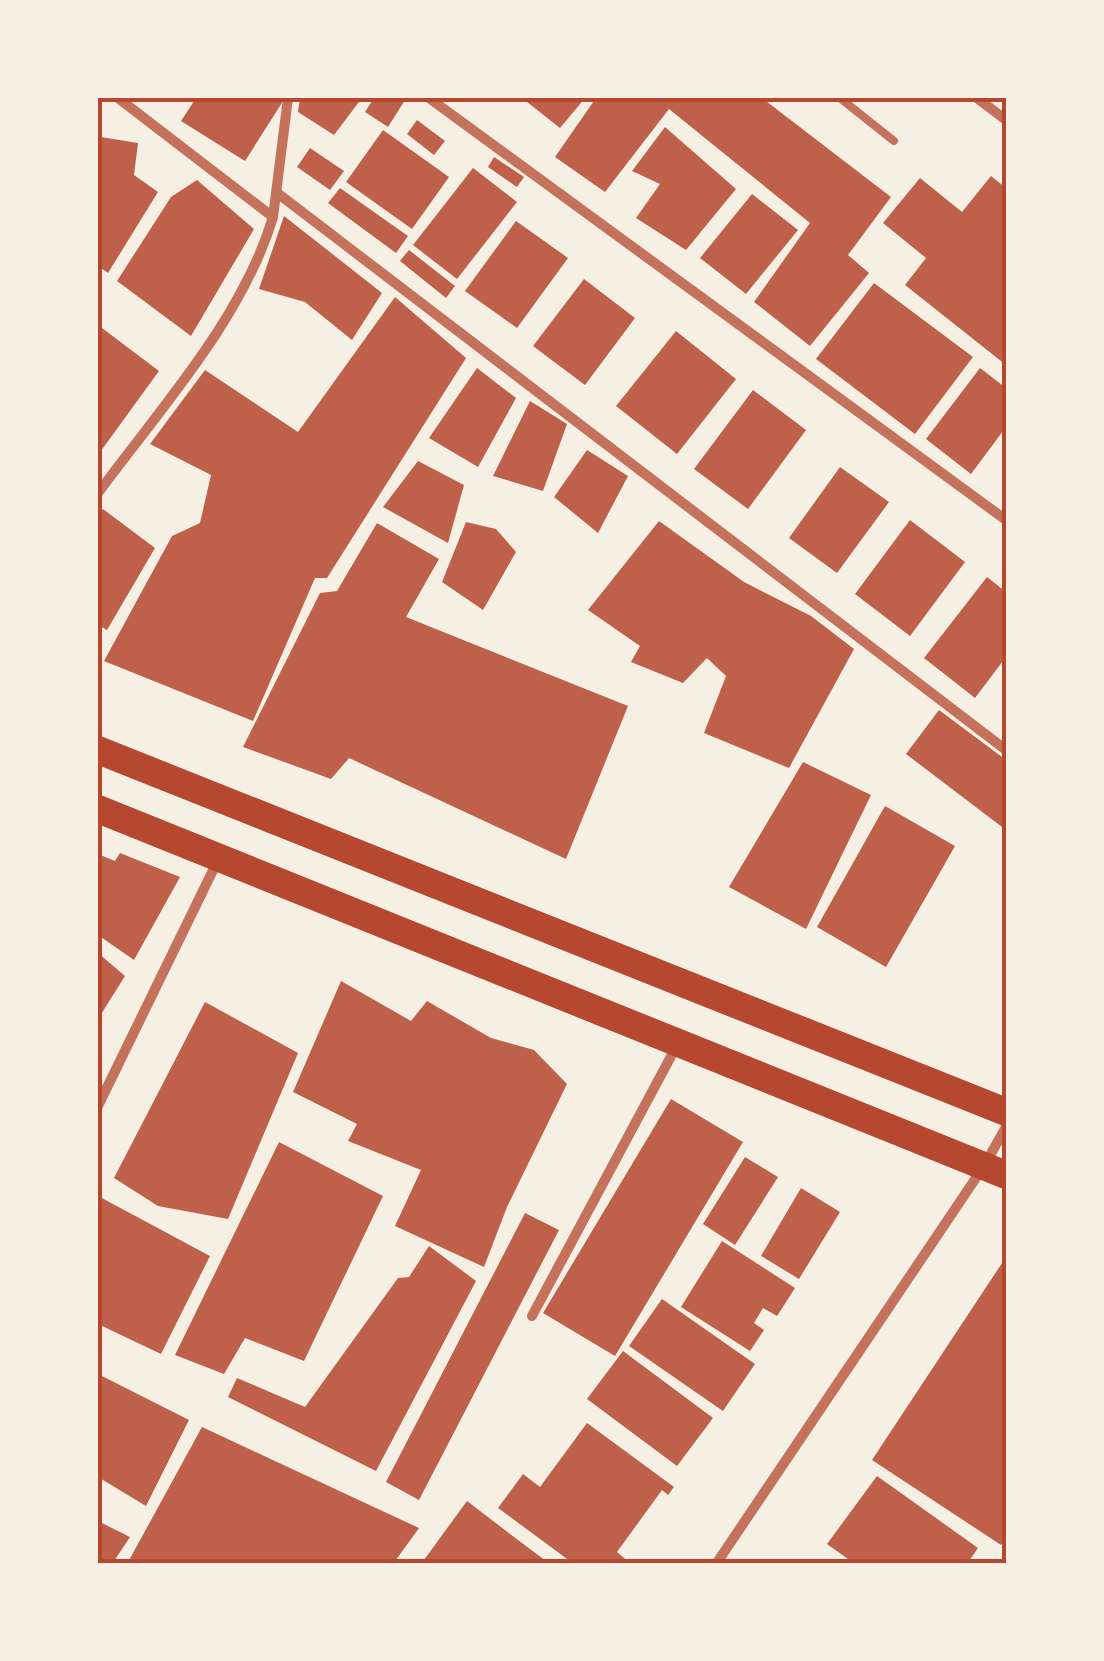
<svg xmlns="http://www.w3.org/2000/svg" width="1104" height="1661" viewBox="0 0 1104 1661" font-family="'Exo 2',sans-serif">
<rect width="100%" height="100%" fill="#f6efe4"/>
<!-- building -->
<path fill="#bf614a" d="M196 98H285L245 161 181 121Z
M300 98H362L334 135 298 112Z
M374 98 405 100 388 127 365 112Z
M522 98H585L560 128Z
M596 98H762L891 197 848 255 869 273 810 346 754 302 810 223 669 109 605 192 555 157Z
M98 108 101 111V137L138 143 134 175 158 192 108 273 98 266Z
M417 120 445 141 434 155 407 134Z
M665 127 736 189 686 250 636 218 660 184 632 171Z
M383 130 449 177 412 229 346 182Z
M310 148 344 171 330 190 297 167Z
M494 157 524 177 517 187 488 167Z
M473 168 517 202 457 279 413 245Z
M991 176 1006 188V365L905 285 926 258 883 223 920 178 962 212Z
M197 180 254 229 191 336 117 281 171 197Z
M340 188 408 236 396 253 328 203Z
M752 194 798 230 746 294 700 258Z
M284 216 382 293 352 340 305 302 259 289Z
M516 221 568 258 517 328 465 291Z
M409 250 455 286 446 298 400 261Z
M584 279 635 318 585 385 533 346Z
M874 283 973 357 915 434 816 359Z
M395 297 466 358 327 578H315L253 721 104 661 172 536 200 523 211 475 150 444 205 370 298 432Z
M98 325 159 371 98 455Z
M676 331 736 379 677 454 616 406Z
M477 368 516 398 478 467 429 438Z
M980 368 1006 388V427L971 474 926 439Z
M753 390 806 430 748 509 694 469Z
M530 401 567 424 543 491 493 476Z
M587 450 628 476 598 533 554 497Z
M418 461 464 485 448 543 383 507Z
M840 467 889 502 837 573 789 538Z
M103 509 155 548 107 630 98 625V516Z
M910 520 965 562 910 636 855 594Z
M659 521 744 582 811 616 854 649 789 768 704 733 726 676 707 658 683 683 631 662 640 646 588 610Z
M466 522 496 529 516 552 483 610 442 582Z
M377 523 439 559 406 617 628 706 566 859 349 758 331 779 243 747 320 593 337 591Z
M987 577 1006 592V657L975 698 924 658Z
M939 710 1006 760V830L906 754Z
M803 762 871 795 806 929 729 887Z
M885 806 955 846 886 967 817 927Z
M120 853 180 877 134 960 98 935V854L115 861Z
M98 953 125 976 98 1019Z
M341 981 411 1021 427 1001 491 1038 534 1050 567 1084 507 1207 484 1267 395 1226 421 1170 348 1141 357 1124 293 1092Z
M205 1002 298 1053 228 1219 158 1206 114 1178Z
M671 1099 743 1142 615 1356 543 1313Z
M279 1142 383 1196 304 1361 245 1338 224 1374 175 1355Z
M745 1157 778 1177 735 1245 703 1224Z
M801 1188 840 1212 799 1279 761 1256Z
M98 1196 210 1256 161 1354 98 1324Z
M525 1213 559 1230 419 1500 386 1482Z
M722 1241 795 1288 777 1316 763 1308 754 1323 764 1330 750 1351 681 1307Z
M429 1246 476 1281 376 1471 228 1397 237 1378 305 1407 398 1278 409 1277Z
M1006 1257V1536L1001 1545 872 1460Z
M662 1299 755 1364 723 1411 629 1346Z
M623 1351 713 1418 677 1466 587 1399Z
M98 1374 189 1420 146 1506 98 1477Z
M587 1423 674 1487 668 1495 662 1490 617 1552 625 1559 622 1564H574L498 1508 523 1474 540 1487Z
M202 1427 419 1528 393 1564H127Z
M877 1476 978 1548 967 1564H855L827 1544Z
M467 1501 514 1537 550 1564H421Z
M98 1521 130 1537 112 1564H98Z"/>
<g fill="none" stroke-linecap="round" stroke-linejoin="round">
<!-- service -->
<path stroke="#c5725c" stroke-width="8" d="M840 98 894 141"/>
<!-- minor -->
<path stroke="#c5725c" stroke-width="10" d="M118 98 273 217 288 98
M429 98 1006 520
M977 98 1006 120
M276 192 1006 750
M98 493C160 409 243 318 273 217
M98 1106 218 860
M532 1316 676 1047
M716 1564 984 1166 1006 1127"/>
<!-- trunk -->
<path stroke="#b5482f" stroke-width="28" d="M98 750 1006 1112
M98 809 1006 1175"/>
</g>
<!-- border -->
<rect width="1104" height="1661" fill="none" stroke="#f6efe4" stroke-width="200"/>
<rect x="100" y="100" width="904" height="1461" fill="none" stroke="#b5482f" stroke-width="4"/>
</svg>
